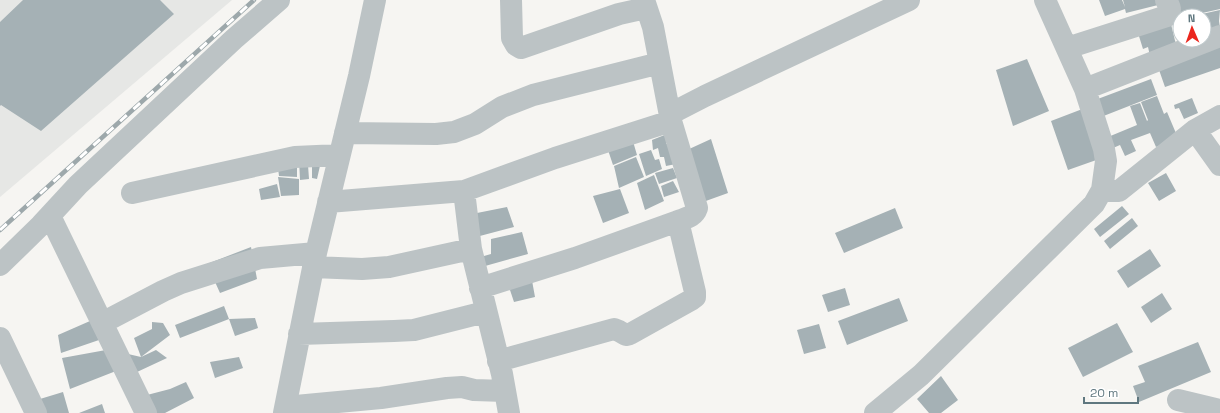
<svg xmlns="http://www.w3.org/2000/svg" width="1220" height="413" viewBox="0 0 1220 413" font-family="'Space Grotesk',sans-serif">
<rect width="100%" height="100%" fill="#f6f5f2"/>
<!-- built -->
<path fill="#e6e7e5" d="M0 0H232L0 197Z"/>
<!-- building -->
<path fill="#a5b1b5" d="M23 0H160L174 14 41 131 1 105 0 106V22Z
M1099 0H1122L1125 7 1123 0H1161L1162 4 1126 13 1125 9 1105 16Z
M1172 0H1220V9L1189 16H1180V18L1177 19Z
M1220 10 1219 21 1220 28 1204 31V16H1202V14Z
M1171 24 1177 49 1150 56 1148 47 1143 49 1138 33Z
M1220 46V68L1165 87 1158 67Z
M1027 59 1049 111 1013 126 996 70Z
M1151 79 1157 95 1101 117 1095 100Z
M1157 96 1164 114 1167 112 1178 138 1156 147 1150 133 1131 140 1136 151 1125 156 1120 145 1113 148 1108 137 1137 125 1130 106 1140 103 1147 121 1148 120 1141 102Z
M1192 98 1198 113 1184 119 1179 108 1175 109 1174 105Z
M1085 108 1102 158 1068 170 1051 121Z
M667 134 666 144 670 143 676 164 666 166 664 157H660L658 148 653 150 652 140Z
M632 138 637 155 613 165 607 147Z
M711 139 728 193 703 202 687 150Z
M651 150 655 160 659 159 662 169 646 176 639 154Z
M322 157 317 179 312 178V164L308 165 309 179 300 180 299 159Z
M636 157 644 177 619 188 614 166Z
M297 167V177L279 176 278 168Z
M673 168 677 178 659 184 655 173Z
M1166 173 1176 191 1159 201 1148 183Z
M654 175 664 201 645 210 637 183Z
M278 177 299 179V195L281 196Z
M673 181 679 192 664 197 661 186Z
M277 184 280 197 261 200 259 189Z
M620 189 629 213 603 223 593 196Z
M1122 206 1129 214 1100 237 1094 229Z
M507 207 514 227 476 237 472 214Z
M895 208 903 228 844 253 835 233Z
M1132 218 1138 226 1110 249 1104 241Z
M522 232 528 254 478 268 477 258 491 254V239Z
M251 247 257 279 220 293 207 264Z
M1150 249 1161 266 1128 288 1117 271Z
M531 275 535 297 514 302 507 281Z
M845 288 850 305 828 312 822 295Z
M1162 293 1172 309 1151 323 1141 307Z
M899 298 908 321 847 345 838 321Z
M224 306 229 319 180 338 175 325Z
M255 318 258 328 235 336 229 319Z
M90 321 99 340 61 353 58 335Z
M152 322 163 323 170 335 141 357 134 338 152 329Z
M1117 323 1133 352 1083 377 1068 348Z
M819 324 826 348 804 354 797 330Z
M1198 342 1211 372 1139 402 1133 386 1145 382 1138 366Z
M106 350 116 371 70 389 62 358Z
M156 350 167 358 137 372 128 354 141 357Z
M239 357 243 368 215 378 210 362Z
M941 376 958 400 941 413H929L917 399Z
M186 382 194 398 165 413H153L147 395 170 389Z
M63 392 69 413H43L40 399Z
M102 404 105 413H79Z"/>
<g fill="none" stroke-linecap="round" stroke-linejoin="round">
<!-- minor -->
<path stroke="#bcc3c5" stroke-width="22" d="M511 0 512 38 516 45 521 48 619 14 646 8
M1067 48 1167 16C1172 10 1170 7 1166 0
M1085 89 1220 36
M670 114 705 96 909 0
M1195 130 1220 165
M345 133 436 134 454 132 475 124 502 107 533 95 660 63
M1102 190 1113 191H1119L1195 130 1220 116
M464 191 471 249 502 374 509 413
M132 193 295 157 339 155
M328 202 464 191 555 158 671 121
M50 216 146 413
M0 265 41 225 78 185 234 39 279 0
M313 267 362 269 389 267 471 249
M480 288 575 258 678 221C686 218 694 217 697 208L671 121 653 27 644 0
M102 323 163 291 181 283 260 258 316 253
M299 334 394 331 414 330 485 312
M0 338 36 413
M498 361 614 329 619 331 626 335 630 334 691 300 695 297V292L678 221
M1178 400 1220 410
M285 407 381 398 447 388 462 387 474 390 505 391
M284 413 316 253 359 76 375 0
M875 413 921 375 1094 204 1102 190 1106 161 1104 149 1085 89 1045 0"/>
<!-- rail casing -->
<g stroke="#9da8ab" stroke-width="4.5">
<path id="rail" d="M0 230 254 0"/>
</g>
<!-- rail -->
<use href="#rail" stroke="#fff" stroke-width="3" stroke-dasharray="9" stroke-linecap="butt"/>
</g>
<!-- north arrow -->
<g transform="translate(1192 28) rotate(358)"><circle r="19" fill="#ffffff" stroke="#bfc9cc"/>
<path d="M0-3L7 15L0 10L-7 15Z" fill="#eb261d"/>
<text y="-6" font-size="11" font-weight="bold" text-anchor="middle" fill="#5f777f">N</text>
</g>
<!-- scale -->
<path d="M1084 397v6h54v-6" fill="none" stroke="#5f777f" stroke-width="2"/>
<text x="1090" y="397" font-size="12" fill="#5f777f" stroke="#ffffff" stroke-width="3" paint-order="stroke">20 m</text>
</svg>
